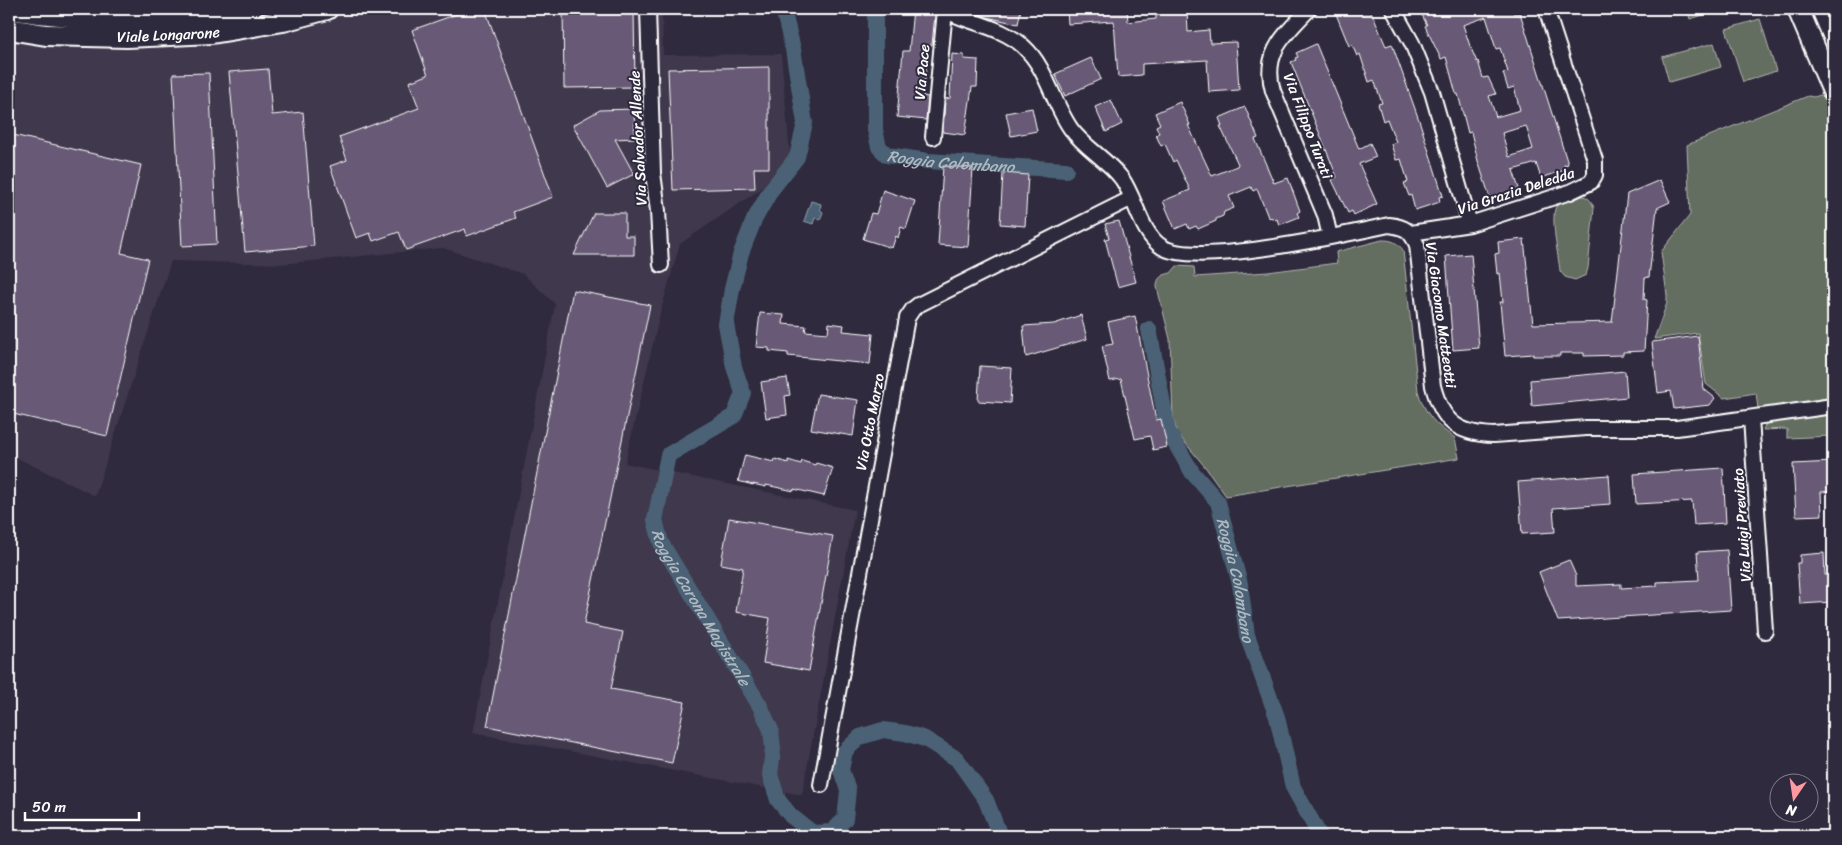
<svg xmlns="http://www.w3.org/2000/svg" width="1842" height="845" viewBox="0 0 1842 845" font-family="Sriracha,sans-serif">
<rect width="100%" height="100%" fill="#2f2a3d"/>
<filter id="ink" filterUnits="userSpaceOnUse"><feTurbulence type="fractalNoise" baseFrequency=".02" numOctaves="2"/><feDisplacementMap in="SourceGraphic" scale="10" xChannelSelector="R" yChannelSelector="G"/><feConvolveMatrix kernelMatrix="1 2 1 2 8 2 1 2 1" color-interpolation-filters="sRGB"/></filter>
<g filter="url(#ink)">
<!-- built -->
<path fill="#40384e" d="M358 9H662L663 55 781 54 790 154 768 184 680 244 660 314 625 463 855 510 802 795 473 733 555 304 523 274 443 248 281 264 171 261 95 496 9 454V36L318 20Z"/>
<!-- green -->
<path fill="#646d61" stroke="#b2b6b0" d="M1687 9H1724L1690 19Z
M1760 19 1776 71 1743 82 1726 29Z
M1714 43 1721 67 1669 82 1662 57Z
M1827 93 1833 107V397L1758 409 1756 393 1724 398 1706 384 1698 333 1654 339 1667 303V295L1661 252 1690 215 1687 145 1808 96 1814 97Z
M1578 195C1587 196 1591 199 1594 208L1588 268 1586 275 1575 280 1565 277 1560 271C1559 258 1549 215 1557 205 1561 198 1571 197 1578 195Z
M1382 240C1392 240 1397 242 1403 250L1418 391C1424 413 1436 426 1455 438L1459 458 1226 496 1206 468 1177 433 1173 417 1170 339 1157 287C1157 277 1162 275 1171 273L1177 266 1194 267 1195 277 1268 272 1337 263 1336 252Z
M1833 412V436L1787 438V429L1763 430 1765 425 1769 423Z"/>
<!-- water -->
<path fill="#4b6276" stroke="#93a1ad" d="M811 201 821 204 820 209 823 212 820 220 815 218 813 224 804 221Z"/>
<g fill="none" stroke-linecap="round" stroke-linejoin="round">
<!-- canal -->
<g stroke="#4b6276" stroke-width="16">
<path id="s1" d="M783 9 793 49 805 123 797 157 771 190 754 220 741 253 732 289 726 324 734 367 743 393 734 416 668 455 655 520 661 543 760 706 771 730 773 749 770 775 778 800 791 816 813 833 832 832 845 819 848 790 841 770 845 751 860 737 883 730 905 733 925 739 957 759 986 800 1000 836"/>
<path id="s2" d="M875 17V130L879 147 887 155 928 161 1066 170"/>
<path id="s3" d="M1149 329 1168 431 1192 472 1218 502 1240 584 1247 635 1277 717 1293 787 1320 836"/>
</g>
</g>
<!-- building -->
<path fill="#675a76" stroke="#fff" fill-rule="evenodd" d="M471 9H485L553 197 513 212 516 218 467 236 465 229 406 250 399 232 373 241 370 233 356 238 330 166 347 160 339 137 419 108 409 82 428 75 412 30Z
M563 9H634L635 87 564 88Z
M913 9H933L935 14 932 45H929L923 96 928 97 926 120 897 117 903 51H909Z
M974 9H1021L1018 24 987 17 973 12Z
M1067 9H1127L1128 22 1156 19V12L1187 10 1188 32 1209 30 1210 43 1236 42 1239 90 1209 92 1207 60 1142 64V75L1118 77 1114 21 1068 24Z
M1350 9H1370L1385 44 1386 46 1392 44 1420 123 1443 196 1439 197 1440 202 1415 210 1411 195 1409 196 1404 183 1408 182 1401 159 1396 160 1391 144 1396 142 1387 119 1383 121 1378 104 1382 103 1374 80 1369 82 1360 54 1357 56 1352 45 1349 46 1336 14Z
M1419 9H1512L1514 14 1520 13 1568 164 1564 165 1565 170 1541 178 1536 163 1513 170 1519 189 1490 198 1478 161 1471 132 1468 133 1458 94H1456L1446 57 1441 59 1425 26 1427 25ZM1486 17 1496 49 1500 48 1508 72 1503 73 1508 89 1514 87 1520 110 1496 117 1489 96 1496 94 1488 77 1483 78 1478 61 1477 62 1470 46 1463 25ZM1526 126 1533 149 1509 157 1502 133Z
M1316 44 1359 149 1370 143 1376 157 1359 164 1377 204 1354 215 1352 211 1348 213 1332 180 1337 177 1291 62 1296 60 1295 58 1298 57 1296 53Z
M952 54 964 55V59L978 60 977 87H972L965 135 943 132 945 99 950 98Z
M1091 58 1101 79 1065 96 1055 74Z
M769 67V168H754L755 188 673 190 668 69Z
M268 69 272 115 303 112 314 246 245 252 229 72Z
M209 73 217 244 182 246 173 74Z
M1111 100 1122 124 1106 132 1095 107Z
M1180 102 1190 125H1188L1212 176 1237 166 1238 164 1220 126H1222L1219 118 1245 107 1258 138 1255 139 1274 183 1288 178 1300 211 1297 213 1299 217 1279 225 1277 219 1275 220 1273 218 1268 217 1257 189 1253 191 1251 187 1229 196 1234 208 1224 212 1223 216 1216 219V221L1198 229 1196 226 1189 229 1187 224 1175 229 1163 201 1190 190 1176 160 1173 162 1165 144 1161 146 1156 135 1159 133 1156 126 1160 124 1155 113Z
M1032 108 1037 131 1011 136 1006 113Z
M634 109 635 138 615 139 634 174 607 188 573 125 600 110Z
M9 134 141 165 121 253 148 259 107 436 9 413Z
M943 166 973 168 968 247 938 245Z
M1003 173 1028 175 1025 226 1000 224Z
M1660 180 1670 202 1657 208 1649 277 1645 278 1644 299 1647 300 1644 351 1623 352V355L1584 356V353H1560V356H1533V354L1505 356 1500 302H1503L1500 273 1497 274 1495 254 1499 253 1498 242 1524 239 1533 324 1612 322 1627 194Z
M883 190 915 201 906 229 901 227 898 238 896 236 892 248 863 239 871 213 876 214Z
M594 213H625V236H634V255H574Z
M1119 221 1136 282 1118 287 1105 239 1109 238 1105 224Z
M1471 254 1479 348 1453 350 1446 256Z
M573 290 650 305 584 624 623 632 611 689 685 702 672 763 487 726Z
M760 313 784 315 783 324 806 326 805 331 828 333 829 323 844 325 843 331 873 334 870 364 788 356V353L769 351V348L756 347Z
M1081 315 1087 339 1026 357 1023 326 1054 324Z
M1135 316 1156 420 1161 419 1167 447 1153 450 1150 436 1135 439 1121 379 1110 381 1102 346 1113 344 1108 322Z
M1698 336 1704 389 1715 398 1710 405 1674 409 1671 391 1658 393 1652 342Z
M980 366 1012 368 1010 403 978 401Z
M1625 371 1627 397 1532 406 1530 380Z
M787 378 790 395 785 396 787 415 766 418 761 382Z
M818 394 858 400 853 436 811 429Z
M745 455 774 462 775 459 788 463V460L801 464 802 461 815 465 816 463 833 468 824 496 794 489V491L766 485V487L753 484V485L738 481Z
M1833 462V491L1821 492 1822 515 1796 516 1793 464Z
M1723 468 1726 523 1694 525 1692 501 1636 504 1634 474Z
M1609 475 1611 504 1553 508 1555 532 1522 534 1518 482Z
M729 518 833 536 809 671 763 663 770 618 736 612 743 568 721 564Z
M1727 550 1731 610 1558 621 1539 572 1569 560 1576 576V586L1621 584V588L1657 586V582L1699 580 1697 552Z
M1824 553 1825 575H1833V602L1800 604 1797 563H1800V555Z"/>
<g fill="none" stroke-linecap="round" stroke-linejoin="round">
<!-- minor casing -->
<g stroke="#fff" stroke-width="18">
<path id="minor" d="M648 9 653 173 658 211 661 265
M942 9C968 23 1002 26 1024 47 1047 68 1053 104 1071 129 1085 148 1108 160 1122 179 1136 199 1141 234 1162 247 1195 268 1347 234 1389 225 1405 227 1410 230 1417 245L1433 386C1442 421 1457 434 1494 435L1586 428H1677L1833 406
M1309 9C1285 35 1262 52 1273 91L1325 215 1330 237
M1393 9 1412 43 1432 92 1470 224
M933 137 945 10
M1411 233 1470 224 1570 192 1591 182 1595 175V160L1546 9
M1751 418 1765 631
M821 785 907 318 913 309 918 305 1132 198"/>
</g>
<!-- secondary casing -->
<g stroke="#fff" stroke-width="24">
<g id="secondary">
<path d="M9 9C90 22 171 21 252 9"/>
<path d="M1798 9 1833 91"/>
<path id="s4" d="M9 29 46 35 127 37 212 33 283 21 327 9"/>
</g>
</g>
<!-- minor -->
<use href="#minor" stroke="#2f2a3d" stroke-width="14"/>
<!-- secondary -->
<use href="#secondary" stroke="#2f2a3d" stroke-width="20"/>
</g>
</g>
<g text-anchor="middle" stroke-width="4" stroke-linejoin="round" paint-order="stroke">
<!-- street labels -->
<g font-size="15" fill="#fff" stroke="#2f2a3d">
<text dy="5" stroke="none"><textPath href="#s4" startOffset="160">Viale Longarone</textPath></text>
<text transform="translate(922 72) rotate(-85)" y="5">Via Pace</text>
<text transform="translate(1308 126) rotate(69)" y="5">Via Filippo Turati</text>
<text transform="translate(638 138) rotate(-93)" y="5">Via Salvador Allende</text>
<text transform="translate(1516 191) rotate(-18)" y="5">Via Grazia Deledda</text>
<text transform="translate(1441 315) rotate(82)" y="5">Via Giacomo Matteotti</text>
<text transform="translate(870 422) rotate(-79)" y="5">Via Otto Marzo</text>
<text transform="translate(1742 525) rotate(-94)" y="5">Via Luigi Previato</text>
</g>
<!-- water labels -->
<g font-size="16" font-style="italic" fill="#aeb8c1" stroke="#2f2a3d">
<text dy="6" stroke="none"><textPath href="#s2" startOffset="206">Roggia Colombano</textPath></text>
<text dy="6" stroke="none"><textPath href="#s3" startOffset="271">Roggia Colombano</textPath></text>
<text dy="6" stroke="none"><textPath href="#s1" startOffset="674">Roggia Carona Magistrale</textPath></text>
</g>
</g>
<!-- margin -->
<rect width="1842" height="845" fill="none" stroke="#2f2a3d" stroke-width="30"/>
<rect x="15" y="15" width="1812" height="815" fill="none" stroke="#fff" stroke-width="2" filter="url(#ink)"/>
<!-- north arrow -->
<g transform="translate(1794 798) rotate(193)"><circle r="24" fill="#2f2a3d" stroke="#827f8b"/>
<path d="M0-4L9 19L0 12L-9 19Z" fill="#ff9aa2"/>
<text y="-8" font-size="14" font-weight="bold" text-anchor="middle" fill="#ffffff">N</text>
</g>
<!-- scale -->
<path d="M25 812v8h114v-8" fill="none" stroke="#ffffff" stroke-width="2.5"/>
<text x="32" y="812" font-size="15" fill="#ffffff" stroke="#2f2a3d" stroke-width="4" paint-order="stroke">50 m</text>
</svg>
